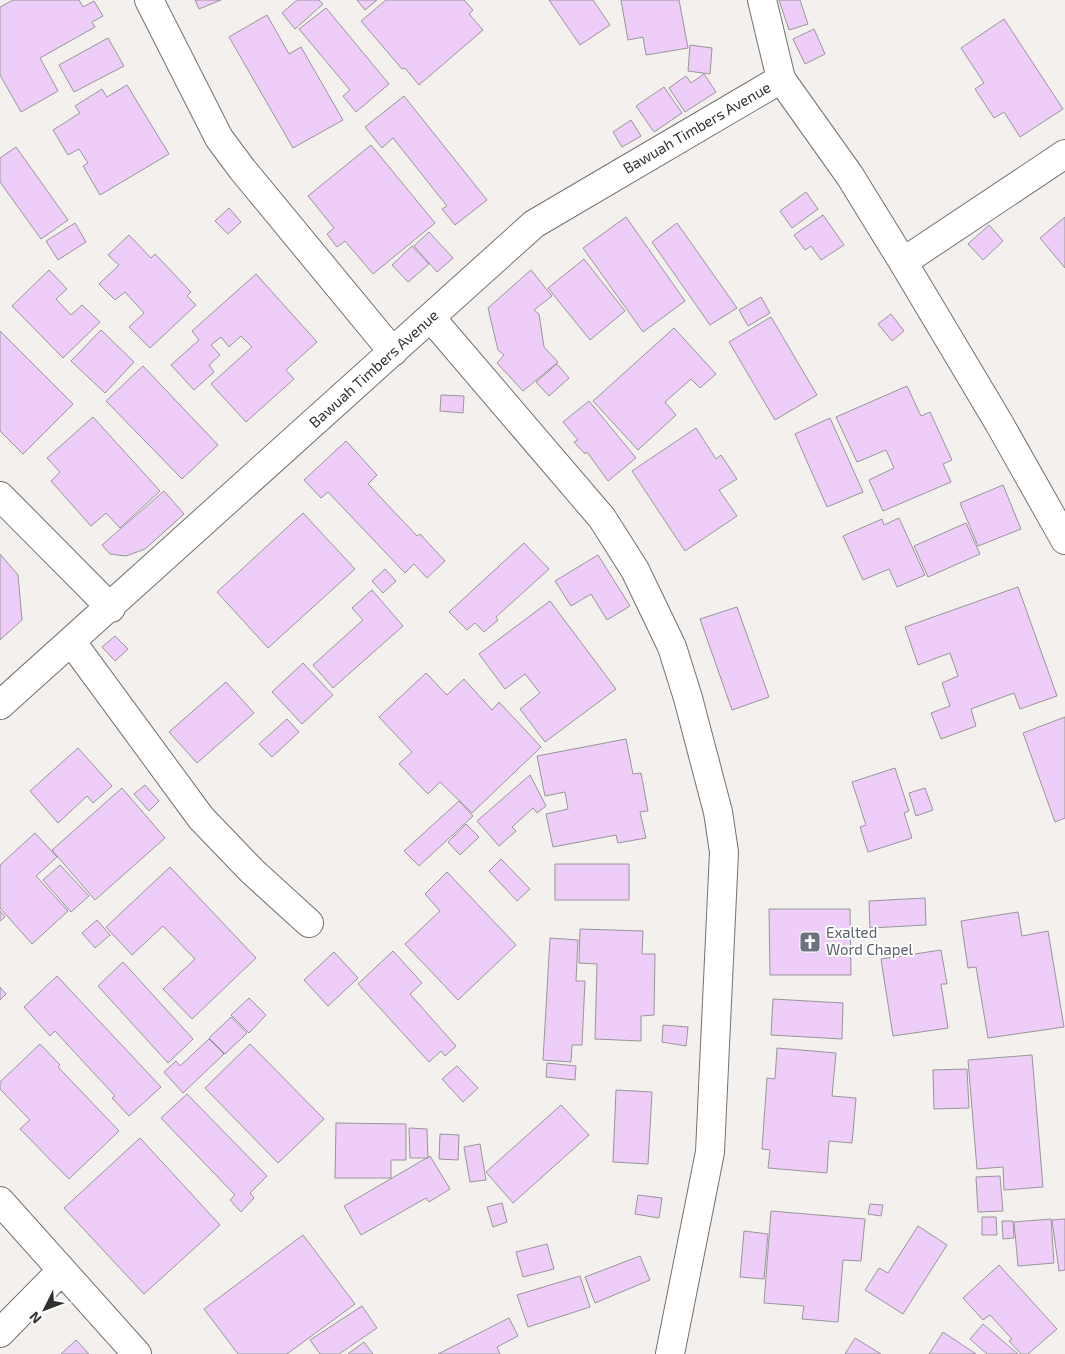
<svg xmlns="http://www.w3.org/2000/svg" width="1065" height="1354" viewBox="0 0 1065 1354" font-family="'Exo 2',sans-serif">
<rect width="100%" height="100%" fill="#f3f0ee"/>
<!-- building -->
<path fill="#eecef8" stroke="#989699" d="M13 0H79L83 7 94 1 103 16 92 22 95 27 40 58 58 91 21 112 0 75V7Z
M195 0H221L199 9Z
M297 0H319L323 4 295 29 282 13Z
M357 0H377L365 10Z
M386 0H464L473 10 469 14 483 30 419 85 405 68 402 69 361 21Z
M549 0H593L610 25 580 45Z
M621 0H679L688 48 646 55 643 37 628 40Z
M779 0H800L808 24 789 30Z
M326 8 389 84 356 112 343 96 350 90 299 29Z
M267 15 289 54 301 47 343 120 293 148 229 37Z
M1004 19 1063 109 1020 137 1004 112 994 118 975 89 984 83 961 48Z
M814 29 825 54 805 64 793 39Z
M108 38 124 66 74 92 59 65Z
M690 45 712 48 710 74 688 71Z
M704 74 716 92 685 112 669 88 686 76 691 83Z
M127 85 169 154 100 195 83 166 88 163 79 149 68 155 53 130 80 113 75 106 102 89 107 97Z
M664 87 682 113 654 132 636 106Z
M404 96 487 200 455 225 442 209 447 206 393 138 382 148 365 127Z
M631 120 641 136 622 147 613 132Z
M371 145 435 223 373 274 345 241 337 247 327 234 334 228 308 196Z
M16 147 68 220 41 239 0 182V158Z
M806 192 818 209 792 228 780 211Z
M229 208 241 222 228 234 215 221Z
M823 215 844 245 821 260 811 246 805 250 794 235Z
M626 217 685 301 643 332 583 248Z
M1065 217V268L1040 238Z
M75 223 86 242 58 260 46 241Z
M677 223 737 308 710 325 652 242Z
M989 225 1003 241 983 260 968 244Z
M429 232 453 258 437 272 414 246Z
M129 235 151 258 155 254 191 292 187 296 196 305 150 348 129 327 144 313 125 292 115 300 99 284 119 265 108 255Z
M412 246 429 264 408 282 392 265Z
M584 259 625 311 590 340 548 288Z
M49 270 67 289 56 299 71 315 82 305 100 322 63 358 12 306Z
M531 270 552 296 534 310 539 314 544 347 558 362 523 391 497 363 504 355 498 350 488 308Z
M256 274 317 342 286 370 294 379 246 422 211 384 252 347 241 336 229 347 221 337 211 345 220 355 209 365 214 372 194 390 171 365 199 340 192 331Z
M761 297 770 313 748 326 739 310Z
M891 314 904 331 892 341 878 324Z
M771 317 817 395 775 420 729 342Z
M674 328 716 374 700 388 691 379 665 402 676 415 638 450 593 401Z
M101 330 134 362 105 393 71 361Z
M0 331 73 404 23 454 0 431Z
M557 364 569 378 549 396 536 382Z
M143 366 218 445 182 479 106 401Z
M907 386 921 416 930 412 952 460 943 464 951 482 883 511 869 480 894 468 886 450 857 462 836 417Z
M441 395 464 396 463 413 440 411Z
M589 401 636 458 608 481 587 452 585 454 574 442 578 440 563 422Z
M93 417 160 491 120 528 106 513 91 526 51 481 60 472 47 458Z
M830 418 863 492 827 507 795 434Z
M696 428 716 459 721 455 737 479 719 490 737 516 685 551 632 471Z
M346 441 377 475 368 484 417 536 420 534 445 561 427 578 414 564 405 573 328 492 321 498 304 480Z
M1003 485 1021 529 978 546 960 503Z
M164 491 184 514 145 549 126 556 110 554 102 545Z
M303 513 355 569 268 648 217 592Z
M899 518 925 575 897 587 889 569 863 580 843 536 882 519 884 525Z
M966 523 980 554 928 577 914 546Z
M524 543 549 569 496 617 498 620 484 632 475 623 467 630 449 612Z
M0 554 18 575 22 620 0 640Z
M598 555 630 606 607 620 591 594 571 606 555 581Z
M385 569 396 581 383 593 372 581Z
M1018 587 1057 696 1020 709 1014 693 971 709 976 726 941 739 931 713 950 706 942 683 958 676 950 653 918 665 905 627Z
M372 590 403 626 333 688 313 665 363 620 352 608Z
M550 601 616 689 545 742 520 709 540 693 525 674 505 689 479 654Z
M737 607 769 697 732 710 700 619Z
M115 636 128 649 115 661 102 647Z
M303 663 333 695 302 724 272 692Z
M426 673 447 695 464 679 492 710 499 702 541 747 472 813 440 782 428 794 399 764 412 752 379 717Z
M226 682 254 713 197 763 169 732Z
M1065 717V818L1055 822 1023 733Z
M287 719 299 732 272 757 259 744Z
M626 739 633 774 641 773 648 811 640 812 646 838 618 843 616 835 553 847 546 814 568 809 565 792 545 796 537 756Z
M78 748 112 786 93 803 87 796 58 823 30 791Z
M895 768 909 811 904 813 912 838 868 852 860 827 866 825 852 782Z
M530 775 546 806 537 813 533 808 512 827 516 831 499 846 477 821Z
M145 785 159 801 149 811 134 794Z
M122 788 165 838 95 900 52 850Z
M925 788 933 810 916 816 909 793Z
M459 801 473 816 419 866 404 851Z
M466 824 479 837 460 855 448 842Z
M35 833 57 857 36 876 68 911 32 944 0 908V865Z
M501 859 530 889 517 901 489 871Z
M555 864H629V900H555Z
M60 865 89 896 71 912 43 880Z
M170 867 256 958 192 1019 163 989 195 959 163 926 132 955 106 927Z
M447 872 516 945 458 1000 405 944 440 911 425 894Z
M925 898 926 925 870 928 869 901Z
M769 909H850L851 975H770Z
M0 911 5 917 0 921Z
M1018 912 1022 936 1048 931 1064 1027 988 1038 976 967 968 968 961 921Z
M97 920 110 935 95 948 82 933Z
M580 929 643 931 642 954H655L654 1015 641 1016V1041L595 1039 597 964 579 963Z
M550 938 578 940 576 981H585L582 1045H572L571 1062 543 1060Z
M941 950 947 984H941L948 1028 893 1036 881 959Z
M393 951 422 983 410 994 456 1046 445 1056 441 1051 429 1062 358 984Z
M334 952 358 978 328 1006 304 980Z
M123 962 193 1039 168 1063 98 986Z
M57 976 161 1087 129 1116 112 1098 115 1096 55 1031 50 1036 24 1007Z
M0 987 6 994 0 1000Z
M249 998 266 1015 249 1033 231 1015Z
M773 999 843 1003 842 1039 771 1035Z
M231 1017 247 1033 225 1054 209 1038Z
M663 1025 688 1027 686 1046 662 1042Z
M209 1039 224 1054 183 1093 164 1072 176 1061 180 1066Z
M40 1044 60 1065 58 1067 119 1131 69 1179 20 1129 30 1120 0 1089V1082Z
M250 1044 324 1119 278 1163 205 1088Z
M777 1048 836 1053 832 1096 856 1098 852 1143 829 1141 827 1173 768 1168 770 1150 762 1149 767 1078 775 1079Z
M1032 1055 1043 1187 1004 1190 1003 1167 977 1169 968 1060Z
M547 1063 576 1066 575 1080 546 1077Z
M457 1066 478 1088 463 1102 442 1079Z
M967 1069 969 1108 934 1109 933 1070Z
M616 1090 652 1092 648 1164 613 1162Z
M187 1094 267 1176 250 1193 254 1198 241 1212 230 1200 235 1195 161 1118Z
M561 1105 589 1135 513 1203 486 1172Z
M336 1123 406 1124V1160H391V1178H335Z
M409 1128 427 1129 428 1158H410Z
M440 1134 459 1135 458 1160 439 1159Z
M140 1138 220 1225 144 1294 64 1208Z
M480 1144 486 1180 470 1182 464 1147Z
M430 1156 450 1189 429 1202 426 1198 361 1235 344 1206Z
M1000 1176 1003 1211 978 1212 976 1177Z
M638 1195 662 1198 659 1218 635 1214Z
M502 1203 507 1222 493 1227 487 1207Z
M870 1204 883 1205 881 1216 868 1214Z
M771 1211 865 1219 861 1261 843 1260 838 1322 802 1319 804 1306 764 1303Z
M982 1217H996L997 1235H982Z
M1051 1219 1054 1263 1018 1266 1014 1222Z
M1065 1219V1270L1059 1271 1052 1220Z
M1002 1221H1013L1014 1238 1003 1239Z
M918 1226 947 1245 903 1314 865 1290 879 1268 888 1273Z
M744 1231 768 1234 764 1279 740 1277Z
M303 1235 355 1304 287 1354H238L204 1309Z
M547 1244 554 1269 523 1277 516 1252Z
M640 1256 650 1280 595 1303 585 1277Z
M999 1265 1057 1329 1028 1354H1021L1009 1341 1012 1339 990 1315 983 1320 963 1298Z
M580 1276 590 1307 528 1327 517 1295Z
M362 1306 377 1328 339 1354H320L310 1340Z
M509 1318 518 1336 497 1347 500 1354H438Z
M983 1324 1018 1354H987L970 1339Z
M943 1332 976 1354H929Z
M855 1338 881 1354H845Z
M76 1340 89 1354H61Z
M364 1342 373 1354H348Z"/>
<g fill="none" stroke-linecap="round" stroke-linejoin="round">
<!-- street casing -->
<g stroke="#74716f" stroke-width="30">
<path id="street" d="M149 0 219 138 242 169 393 352
M762 0 781 79 850 176 903 262 999 423 1065 540
M903 262 1065 154
M431 318 602 518 635 570 672 647 688 698 718 812 724 852 710 1152 670 1354
M0 496 111 608
M71 641 201 818 252 871 309 923
M0 705 534 224 781 79
M0 1201 137 1354
M0 1333 61 1271"/>
</g>
<!-- street -->
<use href="#street" stroke="#fff" stroke-width="28"/>
</g>
<!-- icons -->
<defs>
<g id="church-square" transform="scale(1.125)"><rect x="-9" y="-9" width="18" height="18" rx="4" fill="#6b7280" stroke="#fff"/><path d="M-1.2-6h2.4v3.5h3.3v2.4h-3.3V6h-2.4V-.1h-3.3v-2.4h3.3Z" fill="#fff"/></g>
</defs>
<g fill-rule="evenodd">
<use href="#church-square" x="810" y="942"/>
</g>
<g text-anchor="middle" stroke-width="4" stroke-linejoin="round" paint-order="stroke">
<!-- street labels -->
<g font-size="15" fill="#31302f" stroke="#fff">
<text transform="translate(697 128) rotate(-30)" y="5">Bawuah Timbers Avenue</text>
<text transform="translate(374 369) rotate(-42)" y="5">Bawuah Timbers Avenue</text>
</g>
<!-- worship labels -->
<g font-size="15" fill="#5b616d" stroke="#fff" text-anchor="start">
<text x="826" y="938">Exalted<tspan x="826" dy="17">Word Chapel</tspan></text>
</g>
</g>
<!-- north arrow -->
<g transform="translate(45 1309) rotate(228)" stroke="#ffffff" stroke-width="4" paint-order="stroke">
<path d="M0-4L9 19L0 12L-9 19Z" fill="#31302f"/>
<text y="-8" font-size="14" font-weight="bold" text-anchor="middle" fill="#31302f">N</text>
</g>
</svg>
